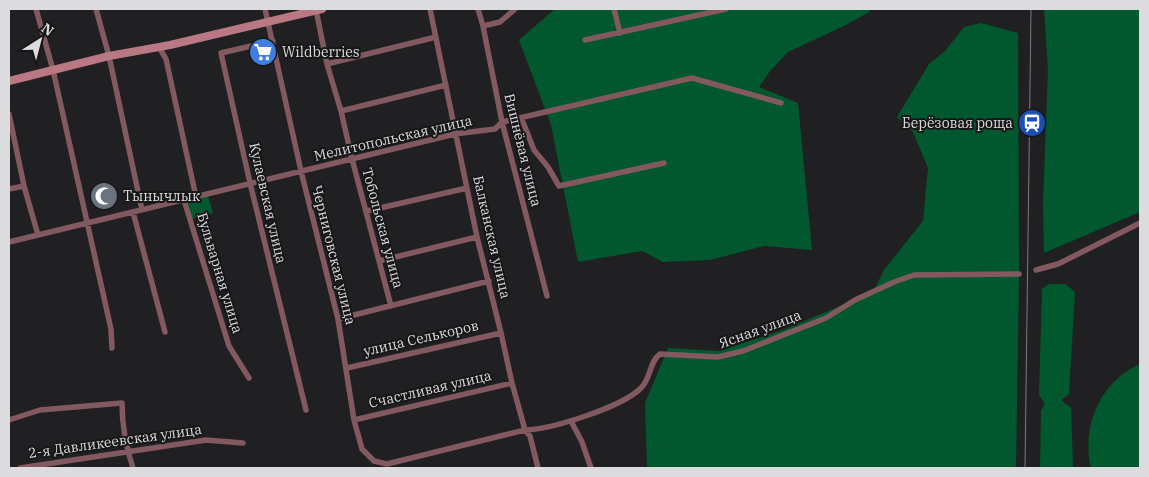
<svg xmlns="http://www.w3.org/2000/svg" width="1149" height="477" viewBox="0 0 1149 477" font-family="'IBM Plex Serif',serif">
<rect width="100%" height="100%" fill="#202023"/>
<!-- green -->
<path fill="#01582e" d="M555 9H871L869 12 846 25 788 52 770 71 759 87 798 103 812 250 764 246 710 260 663 262 642 251 578 262 551 125 519 40Z
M1044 9H1140V212L1044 253 1043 203 1048 71Z
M981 23 1018 33 1019 274 1016 468H647L645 403 668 348 719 351 783 330 873 292 884 270 923 221 928 168 913 132 897 117 929 64 945 51 964 27Z
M208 196 213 213 192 219 187 202Z
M1049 284H1065L1075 292 1069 394 1061 400 1071 408 1073 468H1040L1041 411 1045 404 1039 395 1042 289Z
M1140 364V468H1091C1081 426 1100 382 1140 364Z"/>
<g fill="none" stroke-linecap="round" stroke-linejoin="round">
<!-- street -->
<path stroke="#82595f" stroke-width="5.5" d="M36 9 53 70 111 329 112 348
M96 9 109 56 142 210
M265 9 301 171 338 319 354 420 362 449 374 461 387 464 525 430C553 429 622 407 641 388 651 379 649 362 660 354L718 357 743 351 826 318 855 300 894 282 914 275 1019 274
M430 9 477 237 501 333 512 383 525 430 530 436 538 468
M478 9 483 26 502 122 547 296
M614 9 620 33
M316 10 327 64 341 111 352 159 391 306
M483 26 500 22 515 9
M585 40 726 9
M273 41 221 53 250 183 306 410
M159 47 166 59 196 197
M327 64 436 37
M341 111 446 85
M9 114 24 186 38 235
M519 119 523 122 534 150 548 167 559 186 664 163
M9 189 24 186
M184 200 229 346 249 378
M367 211 467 188
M133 212 165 332
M9 242 455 134 495 129 502 122 692 78 781 103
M379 261 477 237
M1036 270 1058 264 1140 223
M338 319 489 281
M347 368 501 333
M9 420 40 410 122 403C122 425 126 447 133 468
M354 420 512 383
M571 421 582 442 591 468
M20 468 206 440 243 443"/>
<!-- secondary -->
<path stroke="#ba7882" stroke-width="8" d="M9 81 109 56 170 45 322 9"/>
<!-- rail -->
<path stroke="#7b7b7d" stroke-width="1" d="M1025 468 1031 9"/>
</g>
<!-- icons -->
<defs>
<g id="supermarket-disc" transform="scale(1.4375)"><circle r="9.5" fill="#3f7fe0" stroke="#171719"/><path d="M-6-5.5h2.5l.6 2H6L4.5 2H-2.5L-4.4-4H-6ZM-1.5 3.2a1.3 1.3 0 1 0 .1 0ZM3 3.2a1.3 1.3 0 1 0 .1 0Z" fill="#fff"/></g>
<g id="station-disc" transform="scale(1.4375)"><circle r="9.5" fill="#1a4fb4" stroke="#171719"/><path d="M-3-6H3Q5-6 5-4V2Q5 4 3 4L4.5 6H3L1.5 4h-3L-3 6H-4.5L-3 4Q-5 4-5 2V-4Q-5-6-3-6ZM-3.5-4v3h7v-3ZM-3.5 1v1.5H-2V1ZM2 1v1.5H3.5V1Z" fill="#fff"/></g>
<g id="mosque-disc" transform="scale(1.4375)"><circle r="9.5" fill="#6b7280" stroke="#171719"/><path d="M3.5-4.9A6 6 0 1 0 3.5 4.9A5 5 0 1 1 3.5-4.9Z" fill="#fff"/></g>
</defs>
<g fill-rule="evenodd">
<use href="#supermarket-disc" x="263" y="52"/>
<use href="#station-disc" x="1032" y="123"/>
<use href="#mosque-disc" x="104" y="196"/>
</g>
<g text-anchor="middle" stroke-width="4" stroke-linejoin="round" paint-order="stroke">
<!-- poi labels -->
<g font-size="14" fill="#dcdcde" stroke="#171719" text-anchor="start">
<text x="282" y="57">Wildberries</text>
<text x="1013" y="128" text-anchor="end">Берёзовая роща</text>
<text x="123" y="201">Тынычлык</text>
</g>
<!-- street labels -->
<g font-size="14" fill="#dcdcde" stroke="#171719">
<text transform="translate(393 138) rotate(-13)" y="5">Мелитопольская улица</text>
<text transform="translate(523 150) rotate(76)" y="5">Вишнёвая улица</text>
<text transform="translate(268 203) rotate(77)" y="5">Кулаевская улица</text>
<text transform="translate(383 228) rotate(75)" y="5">Тобольская улица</text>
<text transform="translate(492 237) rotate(77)" y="5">Балканская улица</text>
<text transform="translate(334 255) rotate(76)" y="5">Черниговская улица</text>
<text transform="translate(220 273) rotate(73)" y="5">Бульварная улица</text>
<text transform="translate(760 329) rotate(-20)" y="5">Ясная улица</text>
<text transform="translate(421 338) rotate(-13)" y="5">улица Селькоров</text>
<text transform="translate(430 389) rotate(-13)" y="5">Счастливая улица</text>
<text transform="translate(115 441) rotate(-8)" y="5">2-я Давликеевская улица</text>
</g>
</g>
<!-- border -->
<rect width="1149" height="477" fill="none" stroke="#dcdcde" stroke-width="20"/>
<!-- north arrow -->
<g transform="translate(40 40) rotate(36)" stroke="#171719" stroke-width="4" paint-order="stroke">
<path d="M0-4L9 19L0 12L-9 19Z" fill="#dcdcde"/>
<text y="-8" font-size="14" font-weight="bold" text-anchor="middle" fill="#dcdcde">N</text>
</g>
</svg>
